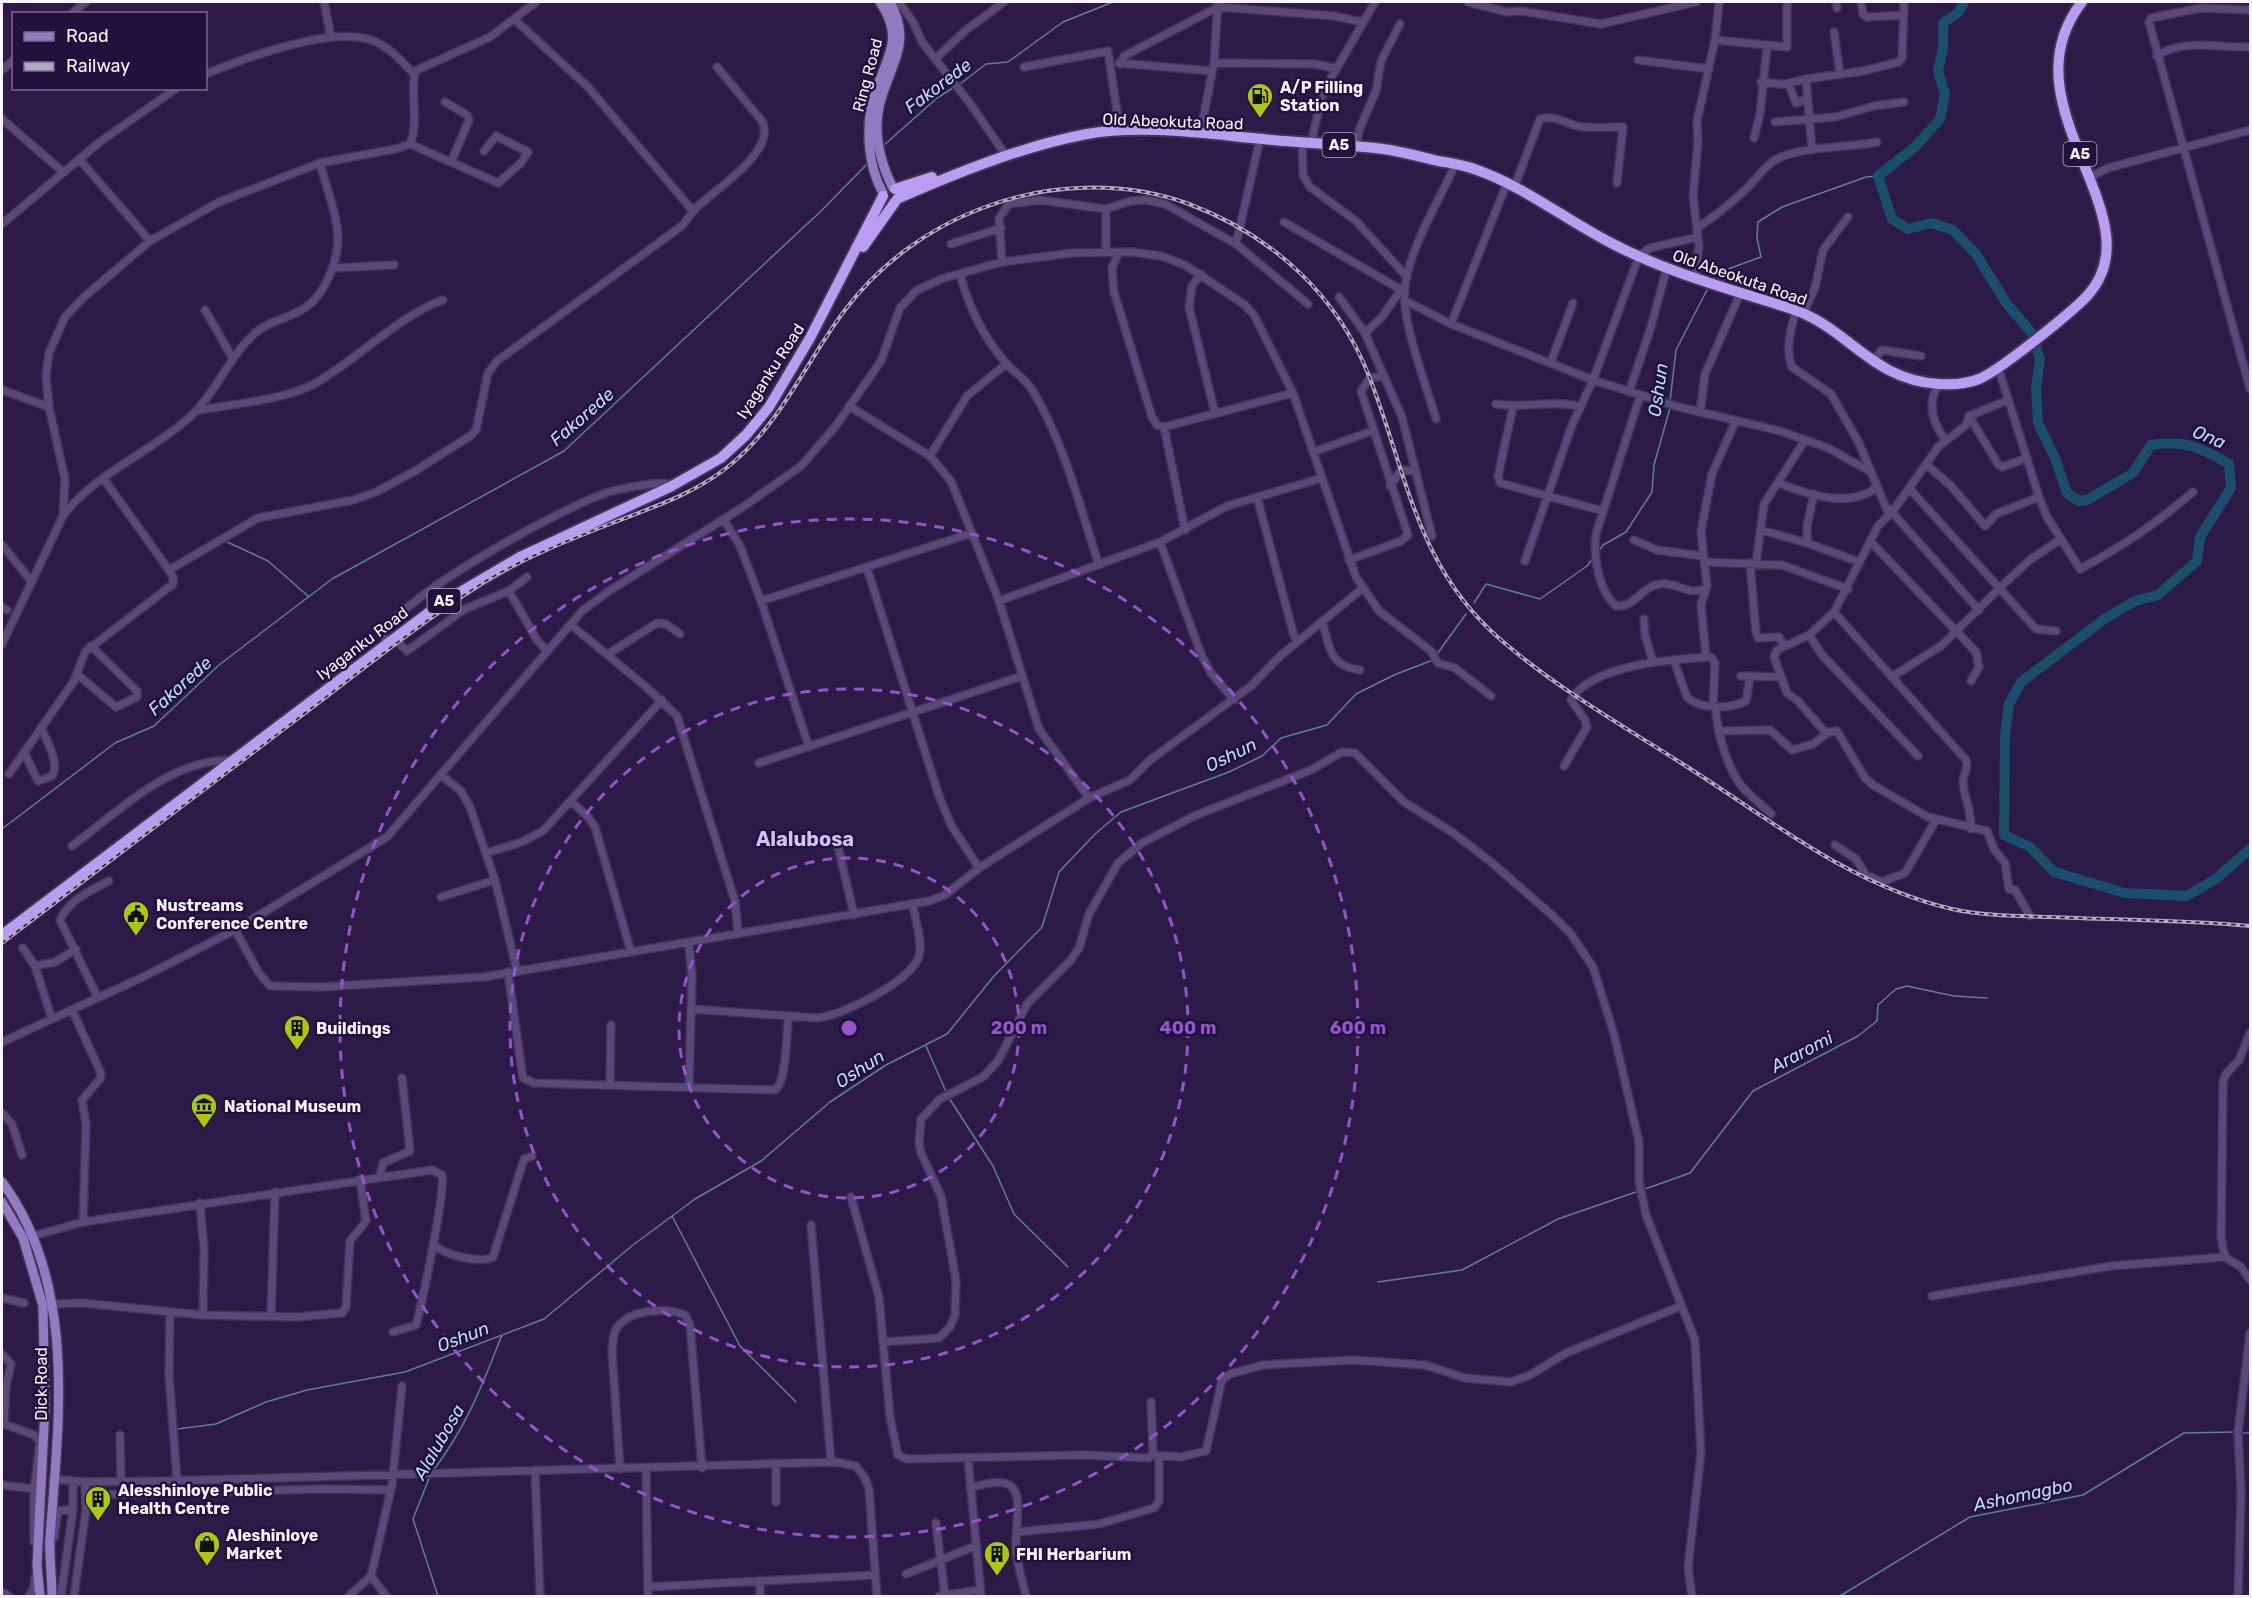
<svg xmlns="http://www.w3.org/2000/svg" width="2252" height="1598" viewBox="0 0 2252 1598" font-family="Rubik,sans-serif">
<rect width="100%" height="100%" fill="#2c1b47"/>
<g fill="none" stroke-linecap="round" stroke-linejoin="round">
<!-- stream -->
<path stroke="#5d7f97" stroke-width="1.5" d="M960 84 986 64 1008 62 1063 22 1113 2
M883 146 937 98 953 88
M1716 281 1728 269 1761 257 1757 238 1758 222 1782 207 1866 177 1878 176
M1670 401 1676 350 1708 288
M225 541 268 561 308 596
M1598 552 1603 545 1626 532 1652 492 1654 465 1670 408
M1474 603 1486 584 1540 599 1587 566 1593 558
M1437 654 1466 614
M2 829 115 743 154 726 219 665 332 579 564 451 821 211 868 163
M926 1046 947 1094
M949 1098 993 1166 1014 1214 1068 1267
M1645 1189 1690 1173 1753 1091 1858 1036 1877 1021 1878 1005 1896 989 1907 986 1954 996 1987 998
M672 1216 740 1346 796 1402
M1378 1282 1462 1270 1558 1219 1636 1192
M177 1429 216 1424 266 1402 307 1390 405 1372 544 1319 633 1245 695 1199 761 1161 830 1102 886 1065 947 1034 994 976 1042 927 1059 872 1095 834 1121 812 1229 772 1262 756 1281 738 1327 725 1356 694 1394 675 1433 660
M2240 1433H2250
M432 1472C466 1428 482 1386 502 1335
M430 1476 413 1519 438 1596
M1840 1596 1970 1517 2083 1495 2184 1433 2235 1432"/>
<!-- river -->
<path stroke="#1b4e6b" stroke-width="10" d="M1964 2 1959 12 1943 23V48L1938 71 1945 94 1940 119 1915 147 1878 176 1892 219 1908 229 1931 223 1953 230 1976 254 2007 304 2031 332 2040 359 2036 388 2038 423 2055 458 2067 493 2079 501 2087 500 2133 473 2151 445C2183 439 2202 448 2229 464L2231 488 2200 537 2197 561 2158 595 2135 601 2106 618 2021 682 2009 704 2005 735 2004 835 2030 847 2054 872 2125 893 2187 896 2217 878 2250 849"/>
<!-- minor casing -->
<g stroke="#423356" stroke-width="10">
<path id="minor" d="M324 2 331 37
M899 2 913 22 922 42 969 102 1007 157
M1468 2 1507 12 1521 11 1601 24 1696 2
M1836 2 1837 8
M1861 2 1863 14 1867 17 1904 15
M2250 10 2201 8 2151 18 2149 22 2250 389
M71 14 86 2
M514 19 588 87 693 211
M1834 32 1840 74
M1715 40 1787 47V5
M2157 56C2182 38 2221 48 2250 47
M935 59 966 30 1004 2
M1638 60 1709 69
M1119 63 1212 71
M1214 63 1315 64 1334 68
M1121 64 1124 56 1218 7 1334 16 1362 22
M1024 67 1108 51 1120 131
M2 70 14 60
M206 74C245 58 330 26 371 40 389 46 401 61 414 74
M1761 82 1789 85 1796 103 1807 99
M1786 84 1806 79
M445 102 467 115 469 120 451 162
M2 119 63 172
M1775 122 1835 117 1874 106 1904 102
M1200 134 1214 63 1218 2
M1754 138 1760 114 1767 47
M1302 142 1303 175 1310 187 1356 221 1407 277
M1311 143 1323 92 1375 2
M410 144 498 183 521 163 528 152 496 136 484 151
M1356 146 1359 130 1376 91 1381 61 1400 24
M1812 150 1806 79 1863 71 1899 62 1902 58 1904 5
M79 159 150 241
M2090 177 2108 168 2250 130
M1514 188 1540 119C1558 114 1567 126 1583 127 1596 128 1610 127 1623 127L1617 183
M1106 209V252
M1284 222 1405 292
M2 224 101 141 177 88
M1697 228C1714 217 1729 205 1744 191 1756 180 1766 163 1781 157 1808 146 1847 148 1877 142
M951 244 1001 228
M1236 244 1260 139
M1119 252 1112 268 1114 292 1152 417 1157 425 1164 427 1185 530
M1002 262 999 218 1009 204 1040 200 1106 209 1131 201 1147 200 1165 204 1236 244 1308 304
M332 268 394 265
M960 274C969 308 983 337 1006 363 1015 374 1026 378 1034 393 1064 443 1081 510 1099 565
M1201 274 1192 286 1189 307 1215 413
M1695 279 1699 246 1693 196 1698 142 1697 121 1715 40 1719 2
M1339 297 1365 333 1402 417 1432 536
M1406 301 1451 324 1593 380 1679 407 1780 431 1828 448 1871 472
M205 310 232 357
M1796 310C1791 328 1785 349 1792 367L1831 394 1859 443 1889 515
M1803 314 1815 288 1823 250 1848 217
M1451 324 1507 183
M1365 333 1382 317 1400 291
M1551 362 1573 303
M1872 362 1882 350 1921 356
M1998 367 2039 497 2047 517 2080 569C2125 545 2155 524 2193 492
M1939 384C1926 403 1933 423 1945 440
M2 390 49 407
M1629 392 1650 330 1667 268
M1640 396 1596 534C1593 556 1598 590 1616 606 1637 607 1640 587 1660 584 1675 581 1688 596 1705 589
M1496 404C1524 409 1553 399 1581 407
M849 406 930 456 951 481 999 601 1039 729 1089 798
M1513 407 1498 476 1500 483 1603 511
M196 411C231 404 283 400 312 385 355 362 399 315 443 300
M1700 412 1705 374 1740 294
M1969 416 1998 464 2002 467 2027 458
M1436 419C1426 384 1400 319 1405 285 1412 243 1439 201 1456 163
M1164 427 1293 393
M1313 452 1372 431
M930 456 967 396 1006 364
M1927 465 1952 487 1985 526 1996 514 2039 497
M1779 483C1808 495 1851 509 1877 487
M1390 486 1401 470 1414 471
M1909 488 2036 629 2056 631
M1257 497 1294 636 1298 641
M1889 509 1979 610
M64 514C98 472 151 452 190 417 216 393 228 358 254 334 268 321 287 319 303 309 324 297 338 262 338 238 338 216 325 184 320 163
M724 520 740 546 761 601 809 747
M1761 530 1807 543 1859 562
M1634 540 1657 550 1703 556
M1870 541 1976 652 1979 667 1971 681
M1160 542 1201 654 1211 673 1234 700
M1807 543V526L1814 494
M2 545 32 582
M1349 560 1401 541 1408 535 1361 391 1370 378 1383 376
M1525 561 1572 425 1593 380 1639 256 1650 248 1698 237
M1704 562 1782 565 1848 589
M1750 563 1756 632 1758 638 1779 637 1784 646
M1756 563 1764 504 1805 440
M867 568 939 796 951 825 979 868
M169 570 258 518 353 500 376 492 415 471 470 436 476 430 488 373 497 361 683 225C687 220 690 214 694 210 712 191 778 152 762 121L717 67
M509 591 537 640 547 651
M761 601 972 533
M999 601 1160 542 1227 506 1322 478
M2 607 7 610
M1834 612 1966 760C1969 770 1963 773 1963 782 1964 799 1972 811 1971 829
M1644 619 1645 635 1653 662
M1322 621C1330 646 1328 666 1360 670
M571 625 645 686 677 716 735 901 738 934
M1809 635 1822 655 1918 756
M394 638 407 651 465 609 509 591 527 577
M2 644 63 516 65 479 49 407 46 376 49 353 65 317 84 297 150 241 219 202 320 163 395 149 410 144C420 123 408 82 417 70L490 37 536 2
M386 644 384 632C409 592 562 507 609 492 626 487 643 485 659 483L667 484 670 487
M608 654 657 623 666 624 680 634
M1706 657 1701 605 1707 586 1701 531 1712 474 1736 420
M1674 661 1687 697C1700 710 1730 709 1746 701L1750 677
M78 675 116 707 137 697V691L91 646
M1741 676 1779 677
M1892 677 1942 645 2009 579 2031 559 2061 539
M1715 706C1718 733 1724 761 1740 784 1748 795 1762 804 1771 814
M1718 731 1770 730 1792 750 1813 744 1829 732 1837 731 1865 778 1873 785 1928 817 1987 831 1994 849 2005 863 2009 889 2015 890 2030 916
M1829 732H1825L1797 700 1787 693 1774 657 1777 650 1809 635 1834 612 1878 526 1893 511 1938 447 1966 425 1969 416 2008 400
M24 752 38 781 52 776C60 763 47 741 41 728
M759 763 1022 676
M1564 766 1587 727 1585 720 1571 700C1592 664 1674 659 1711 657L1715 663 1713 706
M9 774 74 681 85 652 173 584V577L169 570 103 478
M441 775 461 791 470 807 495 880 517 971
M572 802 588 817 595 827 631 952
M837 842 854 915
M1835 845 1856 859 1866 875 1882 882 1905 873 1936 820
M72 846C119 811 170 759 232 760
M486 853 522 842 543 831 662 700
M441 897 495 880
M235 930 259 973 270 986 321 987 484 977 929 901 945 895 979 868 1089 798 1130 780 1150 760 1251 686 1279 657 1363 588
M23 948 35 966 52 1019
M35 966 55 962 76 949
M508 972 521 1065 523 1078 534 1083 775 1090C787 1081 787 1031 788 1016
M98 998 60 920C69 900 91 890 109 881
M691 1009 818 1018C843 1015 912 981 919 956 923 941 915 920 913 905
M72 1010 101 1073 100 1079 82 1100 86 1124 83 1222
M2250 1033 2239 1060 2226 1074 2223 1082 2221 1238 2225 1257 2241 1267 2250 1280
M2 1042 143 977 235 930 387 837 582 611 609 591 743 507 801 466 835 427 881 361 900 308 917 290 944 278 1002 262 1072 253 1132 252 1161 256 1185 265 1245 305 1254 315 1293 393 1356 577 1379 611 1431 651 1438 663 1455 668 1491 696
M610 1084 611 1025
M689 1086 692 978 689 943
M2 1113 12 1124 22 1155
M380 1176 383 1163 410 1151 402 1078
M851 1197 879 1297 890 1417 898 1455 907 1459 1086 1455 1149 1458 1153 1453 1151 1402
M200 1203 204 1249 203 1315
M811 1225 831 1462
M29 1237 83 1222 432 1170 442 1175C446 1190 422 1303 416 1325L393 1332
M435 1246C446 1255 480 1264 493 1257L524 1159 532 1156
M1932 1296 2111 1266 2225 1257
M2 1298 24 1303
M52 1304 82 1303 203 1315 296 1317 342 1313 346 1307 350 1241 366 1221 360 1179
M170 1314 169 1375 177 1480
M271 1317 275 1192
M885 1342 939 1338 950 1327 955 1315 956 1280 941 1196 921 1153 919 1143 921 1119 940 1099 983 1077 998 1061 1027 1004 1070 961 1079 948 1089 914 1118 863 1142 843 1194 816 1311 770 1342 752 1355 753 1404 802 1452 832 1491 862 1553 916 1571 934 1593 967 1614 1034 1639 1142V1181L1646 1215 1695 1340 1701 1453 1688 1567 1692 1596
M2 1354 11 1364 6 1386 4 1424 34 1435 40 1442 34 1489V1542
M120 1435 121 1482
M1153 1455 1180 1457 1206 1451 1222 1380 1230 1374 1263 1365 1353 1360 1425 1365 1465 1378 1511 1382 1530 1375 1566 1353 1681 1306
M968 1458 981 1596
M776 1463V1502
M646 1468 648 1596
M620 1469 612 1351C613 1343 612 1335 617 1328 629 1309 667 1307 685 1315L690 1325 702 1468
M535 1470 540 1596
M53 1479 85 1482 164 1481 835 1462 856 1466 865 1478 869 1489 877 1596
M2 1485 34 1489
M970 1488C1027 1470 1018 1498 1016 1540 1015 1558 1022 1579 1026 1596
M87 1495 326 1489 389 1490
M936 1523 945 1596
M1017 1532 1099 1524 1154 1508 1159 1501V1457
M54 1537 58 1511 73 1509
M906 1574 975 1546
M760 1580V1596
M648 1587 875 1575
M2 1592 9 1596
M29 1596 34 1588 35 1577
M61 1596 73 1509V1482
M74 1596 86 1510 85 1482
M349 1596 371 1576
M386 1596 371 1576 392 1485 402 1386
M939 1596 980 1590
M2238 1596 2241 1492 2238 1432 2250 1333"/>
</g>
<!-- major casing -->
<g stroke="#423356" stroke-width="12">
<path id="major" d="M880 2C905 39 887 56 875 93 865 123 867 165 883 193
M890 2C914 45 888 66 879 107 873 136 880 162 893 188
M2 1182C77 1283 59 1419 50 1537 49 1556 52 1577 52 1596
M2 1202 23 1238 43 1306 45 1408 37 1565 40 1596"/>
</g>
<!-- highway casing -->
<g stroke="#423356" stroke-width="14">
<path id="highway" d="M895 189 932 177
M897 199C956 173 1023 146 1087 134 1141 124 1208 134 1263 139 1300 143 1338 144 1375 148 1397 150 1417 156 1438 161 1452 163 1464 165 1477 170 1525 187 1566 220 1611 243 1668 273 1730 289 1792 309 1849 328 1871 380 1939 384 1952 385 1966 384 1979 379 1999 371 2071 313 2087 296 2160 217 2001 106 2082 2
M863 247 895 202
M2 935 440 604 520 557 670 487 721 458 746 435 769 407 810 338 883 196"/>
</g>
<!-- minor -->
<use href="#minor" stroke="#594979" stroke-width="7"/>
<!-- major -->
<use href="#major" stroke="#937bc1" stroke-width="9"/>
<!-- highway -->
<use href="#highway" stroke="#b99df1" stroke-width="10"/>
<!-- rail casing -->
<g stroke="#b1a9c0" stroke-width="4">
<path id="rail" d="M2 943C100 868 199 794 297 719 358 673 417 625 481 584 521 559 566 541 610 524 650 508 690 496 725 469 780 427 804 364 845 310 879 265 927 229 980 209 1045 183 1123 180 1189 204 1271 235 1337 294 1369 376 1407 473 1416 567 1501 640 1559 690 1625 727 1689 768 1772 821 1854 887 1952 909 1984 916 2018 916 2051 917 2117 920 2184 920 2250 926"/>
</g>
<!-- rail -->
<use href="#rail" stroke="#22113c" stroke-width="1.5" stroke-dasharray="4.5" stroke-linecap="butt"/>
</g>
<!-- distance rings -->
<g fill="none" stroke="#9454cc" stroke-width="3" stroke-dasharray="10 8">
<circle cx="849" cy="1028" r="170"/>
<circle cx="849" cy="1028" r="339"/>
<circle cx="849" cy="1028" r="509"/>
</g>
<!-- icons -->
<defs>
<g id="fuel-pin" transform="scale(1.35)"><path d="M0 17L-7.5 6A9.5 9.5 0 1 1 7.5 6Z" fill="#adc60e" stroke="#22113c"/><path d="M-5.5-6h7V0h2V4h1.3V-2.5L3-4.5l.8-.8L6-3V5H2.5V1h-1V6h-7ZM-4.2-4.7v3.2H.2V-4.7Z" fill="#111"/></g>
<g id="civic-pin" transform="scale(1.35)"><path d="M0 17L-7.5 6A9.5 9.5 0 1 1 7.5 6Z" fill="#adc60e" stroke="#22113c"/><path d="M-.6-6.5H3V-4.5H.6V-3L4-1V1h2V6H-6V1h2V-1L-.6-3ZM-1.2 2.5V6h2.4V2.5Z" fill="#111"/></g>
<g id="building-pin" transform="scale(1.35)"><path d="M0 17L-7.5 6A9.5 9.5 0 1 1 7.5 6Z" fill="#adc60e" stroke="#22113c"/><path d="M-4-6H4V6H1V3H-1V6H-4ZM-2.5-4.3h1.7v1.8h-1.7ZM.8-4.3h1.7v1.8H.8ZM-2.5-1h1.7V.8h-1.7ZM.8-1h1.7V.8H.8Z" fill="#111"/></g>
<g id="museum-pin" transform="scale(1.35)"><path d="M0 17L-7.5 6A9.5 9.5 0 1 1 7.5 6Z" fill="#adc60e" stroke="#22113c"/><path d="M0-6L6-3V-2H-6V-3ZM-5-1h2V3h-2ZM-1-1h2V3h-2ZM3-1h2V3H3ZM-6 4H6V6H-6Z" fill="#111"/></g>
<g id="shop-pin" transform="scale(1.35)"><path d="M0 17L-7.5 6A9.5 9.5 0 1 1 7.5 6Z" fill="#adc60e" stroke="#22113c"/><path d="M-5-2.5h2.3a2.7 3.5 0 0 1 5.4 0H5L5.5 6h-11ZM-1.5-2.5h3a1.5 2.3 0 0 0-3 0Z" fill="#111"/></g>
</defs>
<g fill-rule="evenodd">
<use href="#fuel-pin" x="1260" y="96"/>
<use href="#civic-pin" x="136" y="914"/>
<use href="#building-pin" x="297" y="1028"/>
<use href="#museum-pin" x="204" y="1106"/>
<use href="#building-pin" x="98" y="1499"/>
<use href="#shop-pin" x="207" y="1544"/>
<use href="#building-pin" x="997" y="1554"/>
</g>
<g text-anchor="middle" stroke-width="5" stroke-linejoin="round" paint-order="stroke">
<!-- shield labels -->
<g fill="#22113c" stroke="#b6aec4" stroke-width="1.5">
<rect x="1322.5" y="133" width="33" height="24" rx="4.5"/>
<rect x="2063.5" y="142" width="33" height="24" rx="4.5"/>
<rect x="427.5" y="589" width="33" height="24" rx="4.5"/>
</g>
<g font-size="15" font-weight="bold" fill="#f6f2fe">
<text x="1339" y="150">A5</text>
<text x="2080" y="159">A5</text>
<text x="444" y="606">A5</text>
</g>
<!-- street labels -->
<g font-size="16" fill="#f6f2fe" stroke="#22113c">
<text transform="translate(867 75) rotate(-75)" y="6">Ring Road</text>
<text transform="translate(1173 121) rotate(2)" y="6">Old Abeokuta Road</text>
<text transform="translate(1740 277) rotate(19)" y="6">Old Abeokuta Road</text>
<text transform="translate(770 371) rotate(-57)" y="6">Iyaganku Road</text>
<text transform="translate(362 643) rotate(-37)" y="6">Iyaganku Road</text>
<text transform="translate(41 1384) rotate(-90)" y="6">Dick Road</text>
</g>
<!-- poi labels -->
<g font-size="16" font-weight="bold" fill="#f6f2fe" stroke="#22113c" text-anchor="start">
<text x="1280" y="93">A/P Filling<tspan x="1280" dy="18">Station</tspan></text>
<text x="156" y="911">Nustreams<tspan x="156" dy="18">Conference Centre</tspan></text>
<text x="316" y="1034">Buildings</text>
<text x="224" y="1112">National Museum</text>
<text x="118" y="1496">Alesshinloye Public<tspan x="118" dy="18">Health Centre</tspan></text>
<text x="226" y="1541">Aleshinloye<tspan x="226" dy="18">Market</tspan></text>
<text x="1016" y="1560">FHI Herbarium</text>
</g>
<!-- water labels -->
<g font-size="18" font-style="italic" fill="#bbddf5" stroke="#22113c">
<text transform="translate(938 86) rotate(-37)" y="6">Fakorede</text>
<text transform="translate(1658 390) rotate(-82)" y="6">Oshun</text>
<text transform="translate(582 417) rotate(-41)" y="6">Fakorede</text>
<text transform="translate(2209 437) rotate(23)" y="6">Ona</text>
<text transform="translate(180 686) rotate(-42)" y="6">Fakorede</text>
<text transform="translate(1231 755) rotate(-26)" y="6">Oshun</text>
<text transform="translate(1802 1052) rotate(-28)" y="6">Araromi</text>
<text transform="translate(860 1069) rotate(-33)" y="6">Oshun</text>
<text transform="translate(463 1337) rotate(-21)" y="6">Oshun</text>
<text transform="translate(439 1442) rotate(-60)" y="6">Alalubosa</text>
<text transform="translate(2023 1495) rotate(-12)" y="6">Ashomagbo</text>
</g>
<!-- quarter labels -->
<g font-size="20" font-weight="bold" fill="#d2c2fa" stroke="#22113c">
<text x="805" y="846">Alalubosa</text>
</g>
</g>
<circle cx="849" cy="1028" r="9" fill="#9454cc" stroke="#22113c" stroke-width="3"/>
<g font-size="18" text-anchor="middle" font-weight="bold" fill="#9454cc" stroke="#22113c" stroke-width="5" stroke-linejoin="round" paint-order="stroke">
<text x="1019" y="1034">200 m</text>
<text x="1188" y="1034">400 m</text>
<text x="1358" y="1034">600 m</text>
</g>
<!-- border -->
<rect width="2252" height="1598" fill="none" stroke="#f6f2fe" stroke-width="6"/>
<!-- legend -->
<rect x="12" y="12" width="195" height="78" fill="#22113c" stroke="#776b8a" stroke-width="1.5"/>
<rect x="24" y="32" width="30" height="9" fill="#937bc1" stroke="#776b8a" stroke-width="1.5"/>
<text x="66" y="42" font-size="18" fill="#f6f2fe">Road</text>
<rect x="24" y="62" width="30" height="9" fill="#b1a9c0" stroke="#776b8a" stroke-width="1.5"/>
<text x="66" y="72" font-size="18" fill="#f6f2fe">Railway</text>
</svg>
